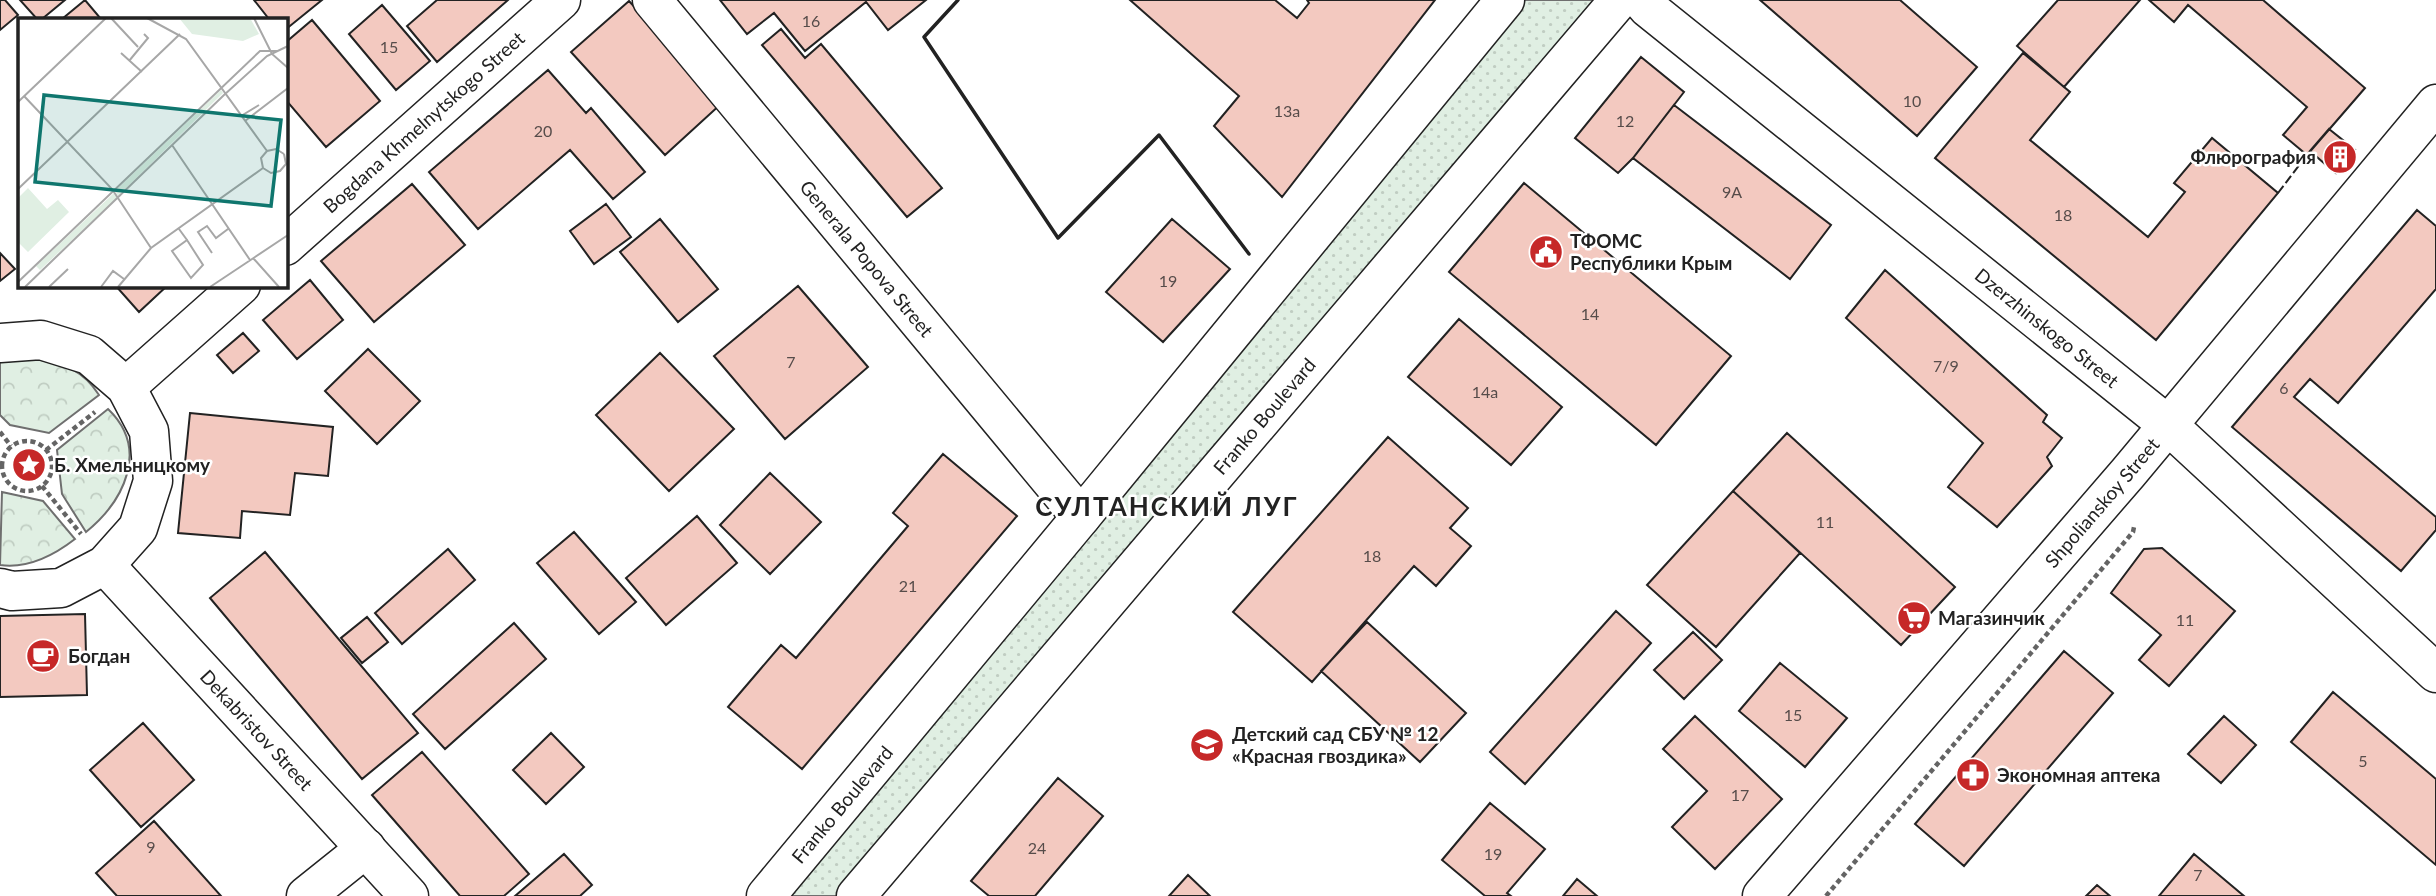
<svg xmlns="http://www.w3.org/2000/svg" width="2436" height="896" viewBox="0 0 2436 896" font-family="Lato,sans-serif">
<defs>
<pattern id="grass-dots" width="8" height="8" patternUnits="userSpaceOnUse" patternTransform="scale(1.75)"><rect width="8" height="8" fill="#e0efe3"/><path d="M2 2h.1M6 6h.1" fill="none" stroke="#c0cdc2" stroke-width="1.8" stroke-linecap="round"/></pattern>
<pattern id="forest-crowns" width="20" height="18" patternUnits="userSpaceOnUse" patternTransform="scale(1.75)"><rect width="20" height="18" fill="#e0efe3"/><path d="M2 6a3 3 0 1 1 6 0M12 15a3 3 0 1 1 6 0" fill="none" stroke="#c0cdc2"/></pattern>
</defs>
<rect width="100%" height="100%" fill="#fff"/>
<!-- grass -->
<path fill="url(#grass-dots)" stroke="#6f6f6f" stroke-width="2" d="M1525 0H1600L836 896H787Z"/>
<!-- forest -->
<path fill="url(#forest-crowns)" stroke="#6f6f6f" stroke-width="2" d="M37 359C67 366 82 369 99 395L49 433 10 425 0 415V362Z
M108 409C150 449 124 501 86 532L62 494 57 450Z
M2 492 43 501 75 539C53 556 28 569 0 565Z"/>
<!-- building -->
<path fill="#f3c9c0" stroke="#222" stroke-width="2" d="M0 0H5L18 15 0 30Z
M20 0H65L42 19H37Z
M85 0 101 19H62Z
M254 0H322L285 30V19H269Z
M437 0H508L437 62 407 26Z
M720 0H926L888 30 866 2 805 51 774 13 747 34Z
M1130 0H1275L1297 18 1309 3 1307 0H1435L1282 197 1214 126 1239 96Z
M1760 0H1900L1977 67 1917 136Z
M2058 0H2140L2064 87 2017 46Z
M2149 0H2263L2365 88 2307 155 2283 135 2307 107 2188 5 2174 22Z
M629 1 722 103 665 155 571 52Z
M382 5 430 61 396 90 349 34Z
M312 20 380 101 326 147 285 99V43Z
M781 29 805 58 821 44 942 188 907 217 762 45Z
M2023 53 2070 92 2030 140 2148 237 2185 192 2174 183 2212 138 2278 193 2156 340 1935 158Z
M1641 57 1684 92 1633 158 1618 173 1575 138Z
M548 70 586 113 591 108 645 172 613 199 570 150 478 229 429 172Z
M1674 105 1831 225 1790 279 1633 158Z
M2329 129 2344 141 2325 164 2310 151Z
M2344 141 2355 150 2336 173 2325 164Z
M1524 183 1731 356 1656 445 1449 272Z
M412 184 465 245 374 322 321 261Z
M606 204 631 237 594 264 570 231Z
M2417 210 2436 226V289L2338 403 2310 379 2294 397 2436 517V530L2401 571 2232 427Z
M660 219 718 289 678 322 620 252Z
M1172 219 1230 269 1163 342 1106 292Z
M0 253 15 269 0 281Z
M1885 270 2047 415 2043 422 2062 438 2047 457 2052 466 1997 527 1948 487 1983 443 1846 318Z
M310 280 343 320 297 359 263 320Z
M115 285H168L139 312Z
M798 286 868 367 785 439 714 356Z
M1459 319 1562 407 1511 465 1408 377Z
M243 333 259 351 233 373 217 355Z
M368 349 420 401 377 444 325 391Z
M660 353 734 429 669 491 596 415Z
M190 413 333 427 328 476 295 473 290 515 242 511 240 538 178 533Z
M1787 433 1955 587 1901 645 1733 491Z
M1388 437 1468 508 1450 528 1471 546 1436 586 1414 566 1312 682 1233 612Z
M943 454 1017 516 802 769 728 707 781 645 796 658 908 526 893 513Z
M770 473 821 522 770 574 720 525Z
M1733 491 1800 553 1716 647 1647 585Z
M697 516 737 563 666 625 626 578Z
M574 532 636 602 599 634 537 563Z
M2162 548 2235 611 2169 686 2139 660 2161 635 2111 593 2144 549Z
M448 549 475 580 402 644 375 613Z
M265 552 418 733 362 779 210 598Z
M1616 611 1651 643 1525 784 1490 752Z
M85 614 87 695 0 697V616Z
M367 617 388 642 362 663 341 638Z
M1367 622 1466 713 1420 762 1321 671Z
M514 623 546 659 445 749 413 714Z
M1693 632 1722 660 1684 699 1654 670Z
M2064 651 2113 693 1964 866 1915 824Z
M1780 663 1847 718 1805 767 1739 711Z
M2333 692 2436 779V865L2291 742Z
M1695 716 1782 799 1715 869 1672 827 1707 791 1663 749Z
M2224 716 2256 745 2221 783 2188 754Z
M143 723 194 780 141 827 90 770Z
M551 733 584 767 546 804 513 770Z
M422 752 529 874 504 896H460L372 795Z
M1058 778 1103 816 1035 896H989L971 881Z
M1490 803 1545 849 1507 893 1511 896H1485L1442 860Z
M154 821 221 896H117L96 873Z
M564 854 592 885 580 896H515Z
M2194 854 2244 896H2159Z
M1188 875 1210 896H1169Z
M1577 879 1597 896H1563Z
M2097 885 2110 896H2086Z"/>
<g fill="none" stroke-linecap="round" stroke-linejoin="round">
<!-- minor casing -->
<g stroke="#222" stroke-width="41">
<g id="minor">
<path id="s1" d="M652 0 1081 517"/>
<path id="s2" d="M1641 0 1648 8 2168 425 2436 673"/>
<path id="s3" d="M285 246 561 0"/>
<path d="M0 343 41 340 89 355 126 387 149 431 153 481 138 528 105 565 61 588 12 591 0 588"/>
<path d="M126 387 241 285"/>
<path id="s4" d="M105 565 409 896"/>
<path d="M306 896 366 848"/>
<path id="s5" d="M766 896 1081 517 1505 0"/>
<path id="s6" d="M856 896 1619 0"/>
<path id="s7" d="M1762 896 2128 473 2436 104"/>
</g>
</g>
<!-- path -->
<path stroke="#646464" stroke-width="4.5" stroke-dasharray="5 3.5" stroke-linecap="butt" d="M0 432 11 446
M2 466a25 25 0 1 1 50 0a25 25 0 1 1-50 0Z
M46 450 95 412
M42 486 81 534
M1826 896 2133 532 2134 527"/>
<!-- minor -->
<use href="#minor" stroke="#fff" stroke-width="38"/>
<!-- fence -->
<path stroke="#222" stroke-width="2" stroke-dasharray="9 3.5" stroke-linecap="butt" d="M2278 193 2307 155"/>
<!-- wall -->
<path stroke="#222" stroke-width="3.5" d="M958 0 924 37 1058 238 1159 135 1249 254"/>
</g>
<!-- icons -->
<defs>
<g id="building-disc" transform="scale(1.75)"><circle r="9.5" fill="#c62828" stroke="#fff"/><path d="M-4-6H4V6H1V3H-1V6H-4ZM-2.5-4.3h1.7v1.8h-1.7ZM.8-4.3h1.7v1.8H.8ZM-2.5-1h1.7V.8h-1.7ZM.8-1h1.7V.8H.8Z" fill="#fff"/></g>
<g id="civic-disc" transform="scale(1.75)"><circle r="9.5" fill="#c62828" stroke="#fff"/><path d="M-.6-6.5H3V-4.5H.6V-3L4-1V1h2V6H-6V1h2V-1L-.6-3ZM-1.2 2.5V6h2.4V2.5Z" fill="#fff"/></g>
<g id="sight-disc" transform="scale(1.75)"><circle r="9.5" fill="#c62828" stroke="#fff"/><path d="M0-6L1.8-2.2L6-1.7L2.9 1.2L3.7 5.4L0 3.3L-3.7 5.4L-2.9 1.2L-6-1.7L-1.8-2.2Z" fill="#fff"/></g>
<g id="supermarket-disc" transform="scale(1.75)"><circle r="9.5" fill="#c62828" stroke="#fff"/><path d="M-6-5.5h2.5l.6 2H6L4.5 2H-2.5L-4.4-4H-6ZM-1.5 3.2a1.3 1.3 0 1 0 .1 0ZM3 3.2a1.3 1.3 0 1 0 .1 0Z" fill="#fff"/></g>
<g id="cafe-disc" transform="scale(1.75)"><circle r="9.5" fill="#c62828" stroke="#fff"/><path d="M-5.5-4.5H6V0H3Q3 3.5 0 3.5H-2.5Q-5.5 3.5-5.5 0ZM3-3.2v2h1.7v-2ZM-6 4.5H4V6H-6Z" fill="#fff"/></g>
<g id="school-disc" transform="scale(1.75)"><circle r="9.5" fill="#c62828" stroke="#fff"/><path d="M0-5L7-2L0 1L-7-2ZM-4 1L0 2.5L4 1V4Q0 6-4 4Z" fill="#fff"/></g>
<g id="pharmacy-disc" transform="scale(1.75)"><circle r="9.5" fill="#c62828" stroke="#fff"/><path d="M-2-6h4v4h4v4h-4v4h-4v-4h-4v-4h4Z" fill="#fff"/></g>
</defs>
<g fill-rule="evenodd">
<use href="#building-disc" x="2340" y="157"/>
<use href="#civic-disc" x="1546" y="252"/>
<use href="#sight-disc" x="29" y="465"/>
<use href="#supermarket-disc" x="1914" y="618"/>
<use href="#cafe-disc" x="43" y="656"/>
<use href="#school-disc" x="1207" y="745"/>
<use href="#pharmacy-disc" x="1973" y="775"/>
</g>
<g text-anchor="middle" stroke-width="5" stroke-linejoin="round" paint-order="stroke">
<!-- number labels -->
<g font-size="16" fill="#564c4a">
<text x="811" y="27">16</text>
<text x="389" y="53">15</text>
<text x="1912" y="107">10</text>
<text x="1287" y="117">13а</text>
<text x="1625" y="127">12</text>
<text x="543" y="137">20</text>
<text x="1732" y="198">9А</text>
<text x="2063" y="221">18</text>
<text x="1168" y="287">19</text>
<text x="1590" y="320">14</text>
<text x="791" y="368">7</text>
<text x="1946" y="372">7/9</text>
<text x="2284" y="394">6</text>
<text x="1485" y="398">14а</text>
<text x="1825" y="528">11</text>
<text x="1372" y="562">18</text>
<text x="908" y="592">21</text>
<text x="2185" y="626">11</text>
<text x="1793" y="721">15</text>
<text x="2363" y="767">5</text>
<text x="1740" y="801">17</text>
<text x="151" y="853">9</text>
<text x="1037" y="854">24</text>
<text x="1493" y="860">19</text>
<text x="2198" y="881">7</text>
</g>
<!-- street labels -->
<g font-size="19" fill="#222" stroke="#fff">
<text dy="7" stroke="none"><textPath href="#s3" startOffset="186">Bogdana Khmelnytskogo Street</textPath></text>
<text dy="7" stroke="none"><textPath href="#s1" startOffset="336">Generala Popova Street</textPath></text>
<text dy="7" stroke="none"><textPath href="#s2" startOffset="522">Dzerzhinskogo Street</textPath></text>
<text dy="7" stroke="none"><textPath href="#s6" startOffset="630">Franko Boulevard</textPath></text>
<text dy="7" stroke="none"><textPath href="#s7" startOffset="520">Shpolianskoy Street</textPath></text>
<text dy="7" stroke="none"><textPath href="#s4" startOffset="224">Dekabristov Street</textPath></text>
<text dy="7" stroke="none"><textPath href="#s5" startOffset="119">Franko Boulevard</textPath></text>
</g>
<!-- poi labels -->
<g font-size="19" font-weight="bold" fill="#222" stroke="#fff" text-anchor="start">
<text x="2316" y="164" text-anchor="end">Флюрография</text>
<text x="1570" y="248">ТФОМС<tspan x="1570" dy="22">Республики Крым</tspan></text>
<text x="54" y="472">Б. Хмельницкому</text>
<text x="1938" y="625">Магазинчик</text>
<text x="68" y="663">Богдан</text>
<text x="1232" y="741">Детский сад СБУ № 12<tspan x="1232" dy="22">«Красная гвоздика»</tspan></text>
<text x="1997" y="782">Экономная аптека</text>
</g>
<!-- district labels -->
<g font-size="26" font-weight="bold" letter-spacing="2" fill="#222" stroke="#fff">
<text x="1167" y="516">СУЛТАНСКИЙ ЛУГ</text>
</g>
</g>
<!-- overview -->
<g transform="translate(18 18)">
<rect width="270" height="270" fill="#fff"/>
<path d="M203 72 205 75 100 178 97 173ZM96 175 99 180 22 252 18 248Z" fill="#e0efe3"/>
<path d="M161 0H232L241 16 225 23 174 16ZM10 170 29 191 40 182 51 194 10 234 0 224V180Z" fill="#e0efe3"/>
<path fill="none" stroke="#a7a7a7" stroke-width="2" d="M93 0 120 29M129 0 168 21 249 133M236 0 254 36 270 50M103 35 124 54M111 43 130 20 126 16M6 78 94 171 133 230M0 84 88 0M223 98 241 87M227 103 270 70M154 127 232 242M245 150 243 140 249 133 258 131 266 136M245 150 253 155 262 153 268 146 266 136M0 171 162 16M161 211 169 222 154 233 173 260 185 247 169 222M194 235 180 214 189 208 198 220 210 211M235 240 261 269M0 264 242 33H260M7 269 206 77 249 38 270 28M31 269 50 251M83 269 95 253 106 261M100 269 133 230 245 150M192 269 270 217"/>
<path fill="#0f766e" fill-opacity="0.15" stroke="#0f766e" stroke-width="3.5" d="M26 77 263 102 253 188 17 164Z"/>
<rect width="270" height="270" fill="none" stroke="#222" stroke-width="3.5"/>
</g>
</svg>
